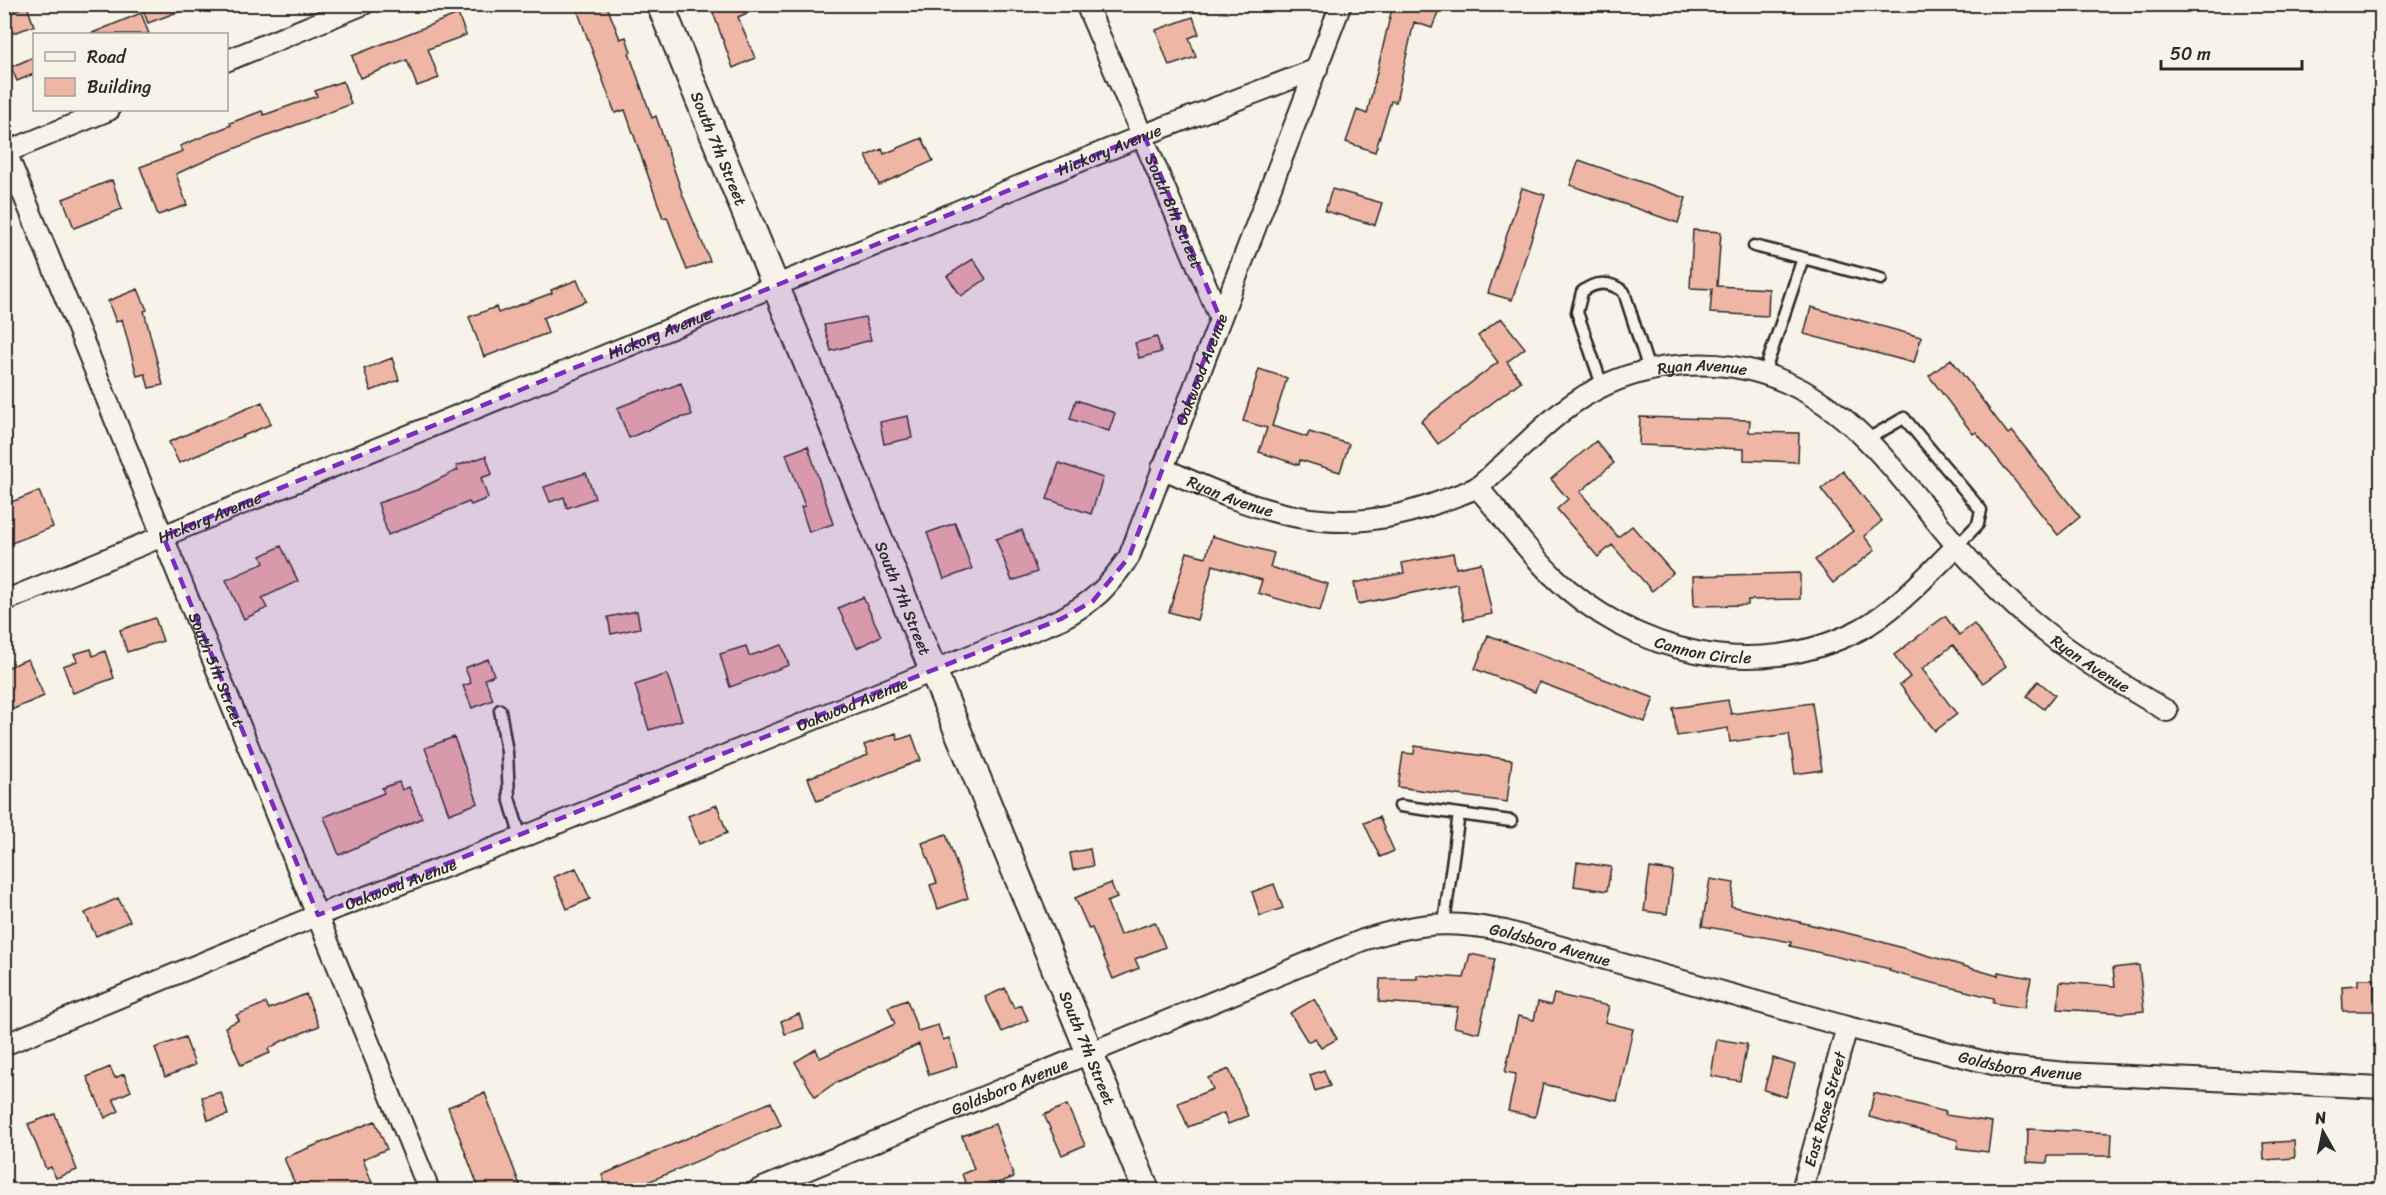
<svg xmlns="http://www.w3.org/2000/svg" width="2386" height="1195" viewBox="0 0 2386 1195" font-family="Sriracha,sans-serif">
<rect width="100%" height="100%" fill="#f7f3e8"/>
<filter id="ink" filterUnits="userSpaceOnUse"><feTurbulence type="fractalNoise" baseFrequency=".0167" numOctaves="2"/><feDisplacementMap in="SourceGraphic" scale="12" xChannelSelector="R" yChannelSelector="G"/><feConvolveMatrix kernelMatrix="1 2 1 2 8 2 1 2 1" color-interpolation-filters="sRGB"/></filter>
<g filter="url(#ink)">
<!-- building -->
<path fill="#efb6a6" stroke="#2b2b2b" stroke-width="1.5" d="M141 4H194V6L148 23Z
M575 4H606L620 39 626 37 631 52 629 53 652 118 656 116 683 196 710 261 687 270 667 217 663 218 625 110 615 113Z
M710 4H768L738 17 755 58 733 68Z
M1393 4H1441L1432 28 1414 22 1396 102 1391 101 1375 152 1346 142 1357 110 1367 114Z
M27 6 34 26 4 36V14Z
M141 13 149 34H90Z
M458 14 466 35 428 49 439 78 417 86 407 60 360 78 352 56Z
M1193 17 1199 34 1189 38 1196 57 1169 66 1156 30Z
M34 57V74L17 81 11 67Z
M343 81 351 104 218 155 176 174 187 205 158 215 140 167 183 151 180 146 231 125 230 123 262 111 264 115 317 96 315 91Z
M922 138 933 161 879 185 866 156 882 149 884 154Z
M1579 160 1686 198 1678 223 1570 185Z
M112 180 122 209 74 228 63 199Z
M1522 188 1545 195 1512 300 1488 293Z
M1332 189 1382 203 1375 225 1325 211Z
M1693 230 1721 232 1717 286 1769 289 1768 316 1710 313 1712 289 1690 288Z
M973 259 986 279 961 296 947 276Z
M577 280 586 301 543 318 548 333 484 357 469 317 496 307 498 313 552 293 551 290Z
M138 289 147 310 144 311 163 385 149 388 145 374 137 376 122 319 116 322 108 301Z
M1811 307 1921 337 1914 363 1804 334Z
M865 317 871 340 831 351 824 325Z
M1501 318 1525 348 1507 362 1521 381 1438 444 1421 421 1498 362 1478 336Z
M1157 337 1161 352 1139 358 1135 343Z
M392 358 399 380 371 391 364 369Z
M1951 359 2008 434 2012 431 2080 517 2058 535 1976 432 1973 434 1929 376Z
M1259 369 1287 378 1272 426 1307 437 1309 432 1349 444 1340 472 1300 460 1299 465 1259 452 1267 428 1243 421Z
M681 383 692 415 668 421 629 438 617 408Z
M1076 400 1115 413 1109 431 1070 419Z
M262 402 271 424 179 463 169 442Z
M908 416 912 438 884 444 880 422Z
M1640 417 1750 420 1749 432 1799 433 1798 462 1744 460V449L1639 445Z
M1596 441 1614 463 1580 492 1618 537 1632 526 1673 573 1652 591 1612 545 1598 557 1557 509 1568 499 1551 479Z
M808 446 833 524 809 532 801 507 805 506 786 454Z
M486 456 492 474 481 478 488 498 471 505 469 502 388 535 378 503 417 490 458 470 456 466Z
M1059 463 1103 478 1091 514 1047 499Z
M1843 471 1882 521 1864 536 1875 550 1833 583 1815 560 1853 531 1821 489Z
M586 473 595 498 567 508 564 497 550 502 544 487Z
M39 491 53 527 4 546V505Z
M955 523 972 569 944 579 927 533Z
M1022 530 1037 572 1012 581 996 539Z
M1212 536 1274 553 1270 567 1328 584 1320 611 1258 593 1262 580 1213 565 1197 620 1169 612 1187 552 1206 557Z
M281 546 298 581 262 598 267 608 244 619 226 580 264 563 261 556Z
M1453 553 1456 568 1481 563 1492 614 1464 620 1457 584 1358 604 1354 583 1404 573 1402 563Z
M1800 573V599L1748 600V605L1694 606 1693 576Z
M863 597 881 636 857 648 838 608Z
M637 611 640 628 611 634 608 617Z
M1945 616 1959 635 1974 624 2006 666 1983 683 1953 645 1922 669 1957 714 1935 731 1900 685 1910 677 1894 655Z
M155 618 163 641 127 652 120 630Z
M1488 635 1654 698 1645 722 1539 682 1535 692 1475 669Z
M782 645 789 665 730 687 720 654 746 646 749 656Z
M91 649 93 656 105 651 114 678 73 693 63 666 77 661 74 654Z
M28 659 44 696 4 713V669Z
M488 659 494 675 485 679 493 700 472 708 463 686 471 683 465 668Z
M667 674 682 720 649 730 635 685Z
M2038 681 2055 695 2044 709 2027 696Z
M1728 700 1731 714 1812 703 1822 770 1795 774 1789 734 1730 742 1728 728 1677 736 1673 708Z
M896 733 898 740 912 735 921 760 817 801 808 778 868 755 864 745Z
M454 737 478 803 449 814 425 748Z
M1415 746 1512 760 1507 802 1398 787 1403 753 1414 754Z
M399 782 402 790 409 787 422 818 339 855 324 817 384 793 382 788Z
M717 805 727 833 699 844 688 816Z
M1379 817 1394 851 1380 857 1364 823Z
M946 834 968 898 938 909 930 885 937 883 922 843Z
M1090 849 1093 866 1073 870 1070 853Z
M1577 862 1611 867 1607 891 1574 886Z
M576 868 590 899 567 909 554 877Z
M1650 868 1673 871 1667 914 1644 911Z
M1710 879 1734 883 1731 906 1872 939 1998 976V972L2031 978 2025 1008 1993 1003 1994 998 1917 979 1889 971 1890 969 1790 946 1791 942 1702 926Z
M1111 883 1117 898 1107 902 1120 935 1155 922 1165 947 1135 959 1139 968 1113 979 1092 928 1089 929 1075 898Z
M1274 884 1283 908 1260 916 1252 892Z
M118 898 130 921 96 936 85 913Z
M1470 954 1495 959 1479 1033 1454 1027 1458 1007 1379 1002 1380 979H1417V975L1464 978Z
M2139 965 2144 1011 2123 1013 2058 1009 2060 982 2115 986 2113 968Z
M2358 979H2374V1011H2343L2342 986 2358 985Z
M1005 988 1014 1008 1021 1005 1028 1020 1002 1032 985 997Z
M306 994 319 1026 282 1041 268 1049 270 1053 241 1065 225 1027 239 1020 236 1015 266 1003 269 1009Z
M1554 994 1609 1006 1605 1022 1633 1029 1617 1101 1543 1084 1535 1117 1508 1111 1516 1074 1505 1072 1518 1016 1534 1020 1538 1002 1551 1005Z
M1314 999 1337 1039 1321 1048 1315 1038 1308 1042 1290 1013Z
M907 1000 918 1031 938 1025 943 1040 949 1038 957 1066 929 1075 919 1044 835 1083 815 1097 795 1062 816 1049 820 1058 895 1024 888 1007Z
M799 1014 804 1028 785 1034 781 1021Z
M185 1037 195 1065 165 1077 155 1048Z
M1717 1039 1747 1044 1740 1081 1711 1076Z
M1773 1058 1795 1065 1786 1097 1764 1090Z
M110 1067 115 1078 124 1074 131 1091 113 1099 119 1111 105 1118 87 1077Z
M1229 1069 1248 1116 1228 1124 1224 1113 1188 1127 1178 1103 1213 1089 1208 1078Z
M1324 1070 1330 1086 1315 1091 1310 1075Z
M221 1092 228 1115 208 1120 202 1097Z
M485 1093 520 1185 506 1191H480L448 1107Z
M1874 1093 1946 1112 1945 1115 1992 1122 1988 1152 1957 1148 1958 1140 1869 1117Z
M771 1102 781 1125 627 1191H608L602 1175Z
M1067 1105 1085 1145 1062 1155 1044 1115Z
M55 1114 77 1170 56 1178 51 1167 46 1169 28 1124Z
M375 1121 387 1149 363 1159 375 1191H298L284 1158Z
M995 1124 1014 1177 977 1191H968L962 1174 974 1169 962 1136Z
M2028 1129 2112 1133 2111 1156H2048L2047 1163 2027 1162Z
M2294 1141 2295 1158 2264 1160 2263 1143Z"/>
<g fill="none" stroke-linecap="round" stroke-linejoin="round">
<!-- service casing -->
<g stroke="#2b2b2b" stroke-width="15">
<path id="service" d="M1754 246 1803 258
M1764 374 1803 258 1881 279
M1603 388 1577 312 1582 292C1595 281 1610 281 1624 292L1649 370
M1866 440 1904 418 1981 510 1978 524 1957 546
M500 710 507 752 509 798 521 838
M1400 806 1511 821
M1444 923 1459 814"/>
</g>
<!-- minor casing -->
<g stroke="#2b2b2b" stroke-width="24">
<g id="minor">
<path id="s1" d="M1086 4 1220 318"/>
<path d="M226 61 364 4"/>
<path id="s2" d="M4 147 429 1190"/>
<path d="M4 153 109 110"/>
<path id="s3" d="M1162 468C1261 513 1335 543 1442 501 1453 497 1465 493 1476 488 1484 483 1491 475 1499 468 1523 447 1548 420 1575 402 1629 365 1703 355 1764 374 1852 401 1900 480 1957 546 1975 567 1995 587 2015 606 2060 648 2114 680 2167 711"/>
<path id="s4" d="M1477 487C1502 515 1524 547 1551 574 1632 654 1756 684 1861 629 1897 609 1928 574 1957 546"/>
<path id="s5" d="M4 601 1144 135 1317 69"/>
<path id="s6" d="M4 1045 318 915 521 838 1061 619C1096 600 1106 589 1129 557L1341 4"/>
<path id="s7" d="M758 1190 1363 940C1417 923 1449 919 1505 931L1847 1027 2005 1067 2066 1073 2382 1088"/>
<path id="s8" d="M1802 1190 1847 1027"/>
</g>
</g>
<!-- tertiary casing -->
<g stroke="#2b2b2b" stroke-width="30">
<g id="tertiary">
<path id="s9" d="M660 4 1146 1190"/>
</g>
</g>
<!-- service -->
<use href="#service" stroke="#f7f3e8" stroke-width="10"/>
<!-- minor -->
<use href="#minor" stroke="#f7f3e8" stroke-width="20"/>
<!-- tertiary -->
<use href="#tertiary" stroke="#f7f3e8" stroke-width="26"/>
</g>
</g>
<!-- marked area -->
<path fill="#7b2cbf" fill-opacity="0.2" stroke="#7b2cbf" stroke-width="4.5" stroke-dasharray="12 8" stroke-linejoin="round" d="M1144 135 1220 318 1129 557 1093 601 1061 619 318 915 163 536Z"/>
<g text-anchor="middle" stroke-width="4.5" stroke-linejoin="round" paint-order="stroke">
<!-- street labels -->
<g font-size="16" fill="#2b2b2b" stroke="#f7f3e8">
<text dy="6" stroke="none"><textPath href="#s9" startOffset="156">South 7th Street</textPath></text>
<text dy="6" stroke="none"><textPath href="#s5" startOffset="1194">Hickory Avenue</textPath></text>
<text dy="6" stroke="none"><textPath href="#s1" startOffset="225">South 8th Street</textPath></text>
<text dy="6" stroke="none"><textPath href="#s5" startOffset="708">Hickory Avenue</textPath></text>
<text dy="6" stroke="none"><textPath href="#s6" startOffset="1434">Oakwood Avenue</textPath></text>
<text dy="6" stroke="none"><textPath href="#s3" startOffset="594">Ryan Avenue</textPath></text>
<text dy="6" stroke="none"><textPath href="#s3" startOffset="74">Ryan Avenue</textPath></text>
<text dy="6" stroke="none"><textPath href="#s5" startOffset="222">Hickory Avenue</textPath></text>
<text dy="6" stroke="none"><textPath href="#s9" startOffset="642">South 7th Street</textPath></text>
<text dy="6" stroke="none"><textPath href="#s4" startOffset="288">Cannon Circle</textPath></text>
<text dy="6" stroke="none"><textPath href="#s3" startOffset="1098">Ryan Avenue</textPath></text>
<text dy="6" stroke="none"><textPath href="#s2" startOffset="564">South 5th Street</textPath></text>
<text dy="6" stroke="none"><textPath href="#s6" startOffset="914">Oakwood Avenue</textPath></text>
<text dy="6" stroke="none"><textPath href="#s6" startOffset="428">Oakwood Avenue</textPath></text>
<text dy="6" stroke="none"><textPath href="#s7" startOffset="846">Goldsboro Avenue</textPath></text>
<text dy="6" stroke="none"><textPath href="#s9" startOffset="1128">South 7th Street</textPath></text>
<text dy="6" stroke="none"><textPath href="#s7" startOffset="1332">Goldsboro Avenue</textPath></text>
<text dy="6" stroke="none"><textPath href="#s7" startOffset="272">Goldsboro Avenue</textPath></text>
<text dy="6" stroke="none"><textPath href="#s8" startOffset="84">East Rose Street</textPath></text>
</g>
</g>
<!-- margin -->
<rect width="2386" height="1195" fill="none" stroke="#f7f3e8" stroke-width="24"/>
<rect x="12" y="12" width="2362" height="1171" fill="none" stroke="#2b2b2b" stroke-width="2" filter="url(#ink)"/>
<!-- legend -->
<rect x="33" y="33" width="195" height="78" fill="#f7f3e8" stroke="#a5a39c" stroke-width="1.5"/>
<rect x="45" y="52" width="30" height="9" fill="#f7f3e8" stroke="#a5a39c" stroke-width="1.5"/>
<text x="87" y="63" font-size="18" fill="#2b2b2b">Road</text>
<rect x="45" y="78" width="30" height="18" fill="#efb6a6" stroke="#a5a39c" stroke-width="1.5"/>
<text x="87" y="93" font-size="18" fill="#2b2b2b">Building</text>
<!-- north arrow -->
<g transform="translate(2323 1132) rotate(351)" stroke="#f7f3e8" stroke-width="4.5" paint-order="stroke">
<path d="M0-4.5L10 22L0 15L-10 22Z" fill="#2b2b2b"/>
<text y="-9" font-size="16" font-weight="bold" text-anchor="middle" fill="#2b2b2b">N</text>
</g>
<!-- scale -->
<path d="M2161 60v9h141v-9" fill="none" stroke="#2b2b2b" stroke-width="3"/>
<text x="2170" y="60" font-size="18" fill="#2b2b2b" stroke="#f7f3e8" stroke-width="4.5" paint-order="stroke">50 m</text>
</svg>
